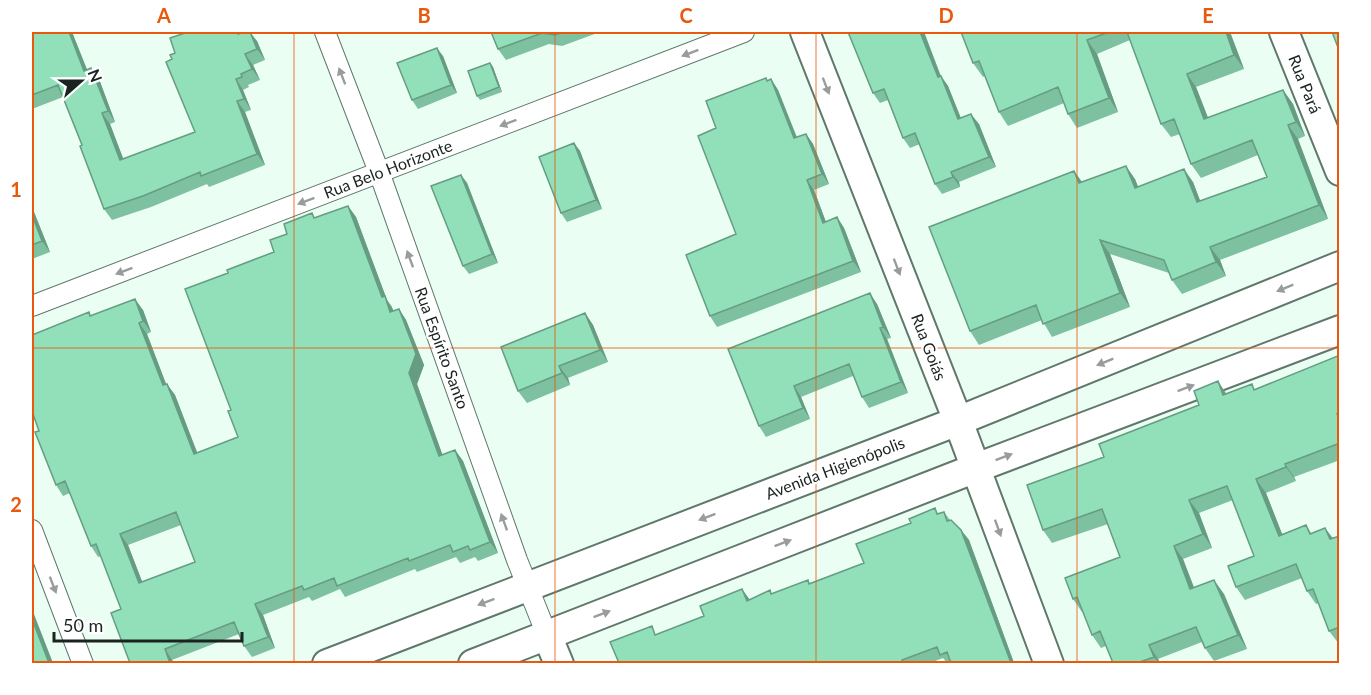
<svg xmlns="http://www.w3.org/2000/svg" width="1371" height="695" viewBox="0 0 1371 695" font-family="Lato,sans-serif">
<rect width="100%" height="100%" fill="#eafef3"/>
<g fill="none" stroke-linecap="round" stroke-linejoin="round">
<!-- street casing -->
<g stroke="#60776b" stroke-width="22">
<path id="street" d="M325 32 379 172 517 560 547 635
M32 306 744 32
M32 530 83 664"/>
</g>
<!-- secondary casing -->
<g stroke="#60776b" stroke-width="32">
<path id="secondary" d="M805 32 958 421 1049 664
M1284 32 1340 171
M547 635 559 664
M327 664 958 421 1340 266
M473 664 976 468 1340 330"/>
</g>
<!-- street -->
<use href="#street" stroke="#fff" stroke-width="20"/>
<!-- secondary -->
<use href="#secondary" stroke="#fff" stroke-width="28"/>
</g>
<!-- wall -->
<path fill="#7dc1a0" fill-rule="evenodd" d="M32 32H72L87 70 99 79 115 122 110 124 123 159 195 132 241 33 257 41 265 60 253 65 260 80 248 85 249 87 243 90 251 110 245 112 265 165 209 187 207 184 151 207 112 220 104 209 82 145 63 97 32 109Z
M491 32H600L562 46 549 44 506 60 498 49Z
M848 32H924L941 76 948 86 961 118 979 124 996 167 959 182 960 187 942 194 935 184 920 144 910 148 903 138 888 100 880 103 873 93Z
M961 32H1230L1244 69 1196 87 1208 118 1283 90 1293 104 1305 136 1298 139 1328 219 1220 260 1226 276 1182 294 1172 280 1169 273 1110 254 1130 307 1052 337 1042 320 979 345 970 331 1074 171 1082 182 1135 179 1138 187 1193 182 1200 201 1267 177 1258 155 1201 178 1191 164 1180 134 1171 137 1161 124 1130 40 1097 54 1118 112 1077 128 1068 114 1064 103 1008 126 999 112 985 76 983 77 973 63Z
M443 56 457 93 418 109 412 100Z
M490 63 493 67 502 92 480 100 477 96Z
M771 79 778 90 797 137 806 134 813 144 829 184 814 190 826 222 837 217 844 228 861 272 717 327 710 316 736 234 716 128 768 81Z
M574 143 580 151 602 209 567 222 561 213Z
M461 175 467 183 498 263 469 274 463 266Z
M348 206 356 217 387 300 393 311 399 309 406 320 424 365 417 384 442 455 455 450 463 461 498 553 478 561 475 557 460 563 456 557 417 572 415 569 345 597 340 589 312 601 309 597 263 615 275 648 252 657 244 646 239 634 172 660 174 663H130L121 609 101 556 98 557 91 546 70 493 63 496 56 485 39 431 89 312 91 316 143 310 151 332 147 334 166 384 175 395 197 453 238 437 231 410 228 273 274 252 287 234 312 213 315 218ZM181 525 195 562 142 582 128 545Z
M32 207 50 252 32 259Z
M877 304 891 338 887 339 908 393 869 408 862 397 853 376 801 397 810 419 766 437 759 426 728 349Z
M585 313 593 325 608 362 568 378 570 385 527 403 518 391Z
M1340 355V460L1294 477 1296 481 1266 493 1282 534 1306 525 1311 533 1333 538 1340 536V643L1339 644 1329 631 1319 603 1316 604 1307 591 1302 578 1245 600 1236 587 1254 556 1233 500 1199 513 1212 548 1183 559 1194 588 1224 594 1247 649 1214 661 1205 648 1202 642 1158 659 1160 663H1113L1106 646 1101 648 1092 635 1083 612H1082L1073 599 1120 557 1108 524 1052 543 1043 530 1104 457 1199 405 1227 394 1255 389Z
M935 508 938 514 944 512 950 520 961 530 969 540 1014 663H947L943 658 930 663H619L657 634 750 600 810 583 864 563 911 523Z"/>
<!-- shaded-wall -->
<path fill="#669d82" d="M69 32H72L92 82 84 71Z
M250 32 257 41 265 60 257 49Z
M920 32H924L945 88 938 77Z
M1226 32H1230L1244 69 1234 55Z
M1087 40 1097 54 1118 112 1109 98Z
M437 48 443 56 457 93 451 85Z
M245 54 253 65 260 80 252 69Z
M490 63 493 67 502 92 499 87Z
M91 68 99 79 115 122 108 111Z
M1187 74 1196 87 1214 133 1204 119Z
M941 76 948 86 965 129 958 119Z
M236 79 243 90 251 110 244 99Z
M771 79 778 90 801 149 794 138Z
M1283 90 1293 104 1305 136 1296 122Z
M237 101 245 112 265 165 257 154Z
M102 113 110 124 128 171 120 160Z
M971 114 979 124 996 167 989 157Z
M1288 125 1298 139 1328 219 1319 205Z
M806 134 813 144 829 184 822 174Z
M574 143 580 151 602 209 596 200Z
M1126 166 1135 179 1144 202 1135 188Z
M1184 169 1193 182 1206 216 1197 202Z
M1074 171 1084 185 1079 183Z
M951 172 959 182 960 187 953 177Z
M461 175 467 183 498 263 492 254Z
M807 180 814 190 830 233 823 223Z
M348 206 356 217 387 300 392 307 398 323 390 312 382 297Z
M32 207 50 252 42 241 32 215Z
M837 217 844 228 861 272 853 261Z
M1100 240 1110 254 1130 307 1120 293Z
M1210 247 1220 260 1226 276 1216 262Z
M870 293 877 304 891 338 883 327Z
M135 299 143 310 151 332 143 321Z
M399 309 406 320 424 365 417 384 447 467 439 456 409 373Z
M585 313 593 325 608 362 600 350Z
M139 323 147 334 171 397 163 385Z
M880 328 887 339 908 393 901 382Z
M559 366 568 378 570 385 562 373Z
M1218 381 1227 395H1223Z
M167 384 175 395 202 465 194 454Z
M794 386 801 397 810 419 803 408Z
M455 450 463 461 498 553 490 542Z
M1285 464 1294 477 1296 481 1286 467Z
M1256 479 1266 493 1288 549 1279 536Z
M1189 500 1199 513 1212 548 1203 534Z
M1325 528 1335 541 1330 539Z
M961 530 969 540 1014 663H1011Z
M120 534 128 545 147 594 139 583Z
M1174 546 1183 559 1200 603 1190 589Z
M1214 580 1224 594 1247 649 1238 635Z
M742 589 750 600 747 601Z
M255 604 263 615 275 648 268 637Z
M32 609 53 663H49L32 619Z
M1149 645 1158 659 1160 663H1159L1154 657Z
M165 649 172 660 174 663H170Z"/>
<!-- building -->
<path fill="#91e0ba" stroke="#669d82" stroke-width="1.5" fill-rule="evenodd" d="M32 32H69L84 71 91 68 108 111 102 113 120 160 195 132 166 62 172 59 170 55 175 53 170 38 188 32H237L238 34 245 32H250L257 49 245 54 252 69 241 74 242 77 236 79 244 99 237 101 257 154 201 176 200 172 143 196 104 209 80 146 82 145 58 85 32 95Z
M491 32H564L555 35 542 33 498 49Z
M848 32H920L938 77 941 76 958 119 971 114 989 157 951 172 953 177 935 184 915 133 903 138 884 89 873 93Z
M961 32H1109L1087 40 1109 98 1068 114 1058 87 999 112 979 61 973 63Z
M1127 32H1226L1234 55 1187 74 1204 119 1283 90 1296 122 1288 125 1319 205 1210 247 1216 262 1172 280 1164 260 1100 240 1120 293 1043 324 1036 305 970 331 929 227 1074 171 1079 183 1126 166 1135 188 1184 169 1197 202 1267 177 1252 140 1191 164 1174 119 1161 124Z
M1332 32H1340V49L1339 50Z
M437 48 451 85 412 100 397 63Z
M490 63 499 87 477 96 468 71Z
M766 78 767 81 771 79 794 138 806 134 822 174 807 180 823 223 837 217 853 261 710 316 686 255 736 234 698 136 716 128 706 101Z
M574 143 596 200 561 213 539 157Z
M461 175 492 254 463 266 431 186Z
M348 206 382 297 385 296 390 312 399 309 416 354 409 373 439 456 455 450 490 542 470 550 468 546 453 552 450 545 409 561 408 558 337 586 334 578 304 590 302 586 255 604 268 637 244 646 234 622 165 649 170 663H130L111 613 121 609 96 544 91 546 65 481 56 485 35 432 39 431 32 411V335L89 312 90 316 135 299 143 321 139 323 163 385 167 384 194 454 238 437 228 411 231 410 185 289 228 273 227 270 274 252 270 240 287 234 284 224 312 213 314 218ZM176 512 195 562 139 583 120 534Z
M32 215 42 241 32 245Z
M870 293 883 327 880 328 901 382 862 397 849 364 794 386 803 408 759 426 728 349Z
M585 313 600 350 559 366 562 373 518 391 501 347Z
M1340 355V414H1337L1340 420V443L1285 464 1286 467 1256 479 1279 536 1306 525 1310 534 1325 528 1330 539 1340 536V627L1329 631 1313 589 1307 591 1296 564 1236 587 1228 566 1254 556 1227 486 1189 500 1203 534 1174 546 1190 589 1214 580 1238 635 1205 648 1196 627 1149 645 1154 657 1137 663H1113L1100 631 1092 635 1077 597 1073 599 1065 578 1120 557 1102 509 1043 530 1027 485 1104 457 1099 444 1199 405 1194 391 1218 381 1223 395 1252 384 1254 390Z
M935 508 937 514 944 512 947 521 951 520 961 530 1011 663H951L947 652 940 655 937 647 902 660 903 663H619L610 642 652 626 655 635 704 616 700 606 742 589 747 601 770 590 771 594 808 580 809 584 864 563 856 544 911 523 909 519Z
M32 619 49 663H32Z"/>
<!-- one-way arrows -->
<defs><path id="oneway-solid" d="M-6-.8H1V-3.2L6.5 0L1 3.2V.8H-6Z" transform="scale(1.5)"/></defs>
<g fill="#989c9a">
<use href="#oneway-solid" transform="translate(690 53) rotate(159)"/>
<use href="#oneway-solid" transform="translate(342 76) rotate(-111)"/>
<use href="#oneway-solid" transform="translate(826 86) rotate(69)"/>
<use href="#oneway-solid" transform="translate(508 123) rotate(159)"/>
<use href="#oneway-solid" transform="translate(306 201) rotate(159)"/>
<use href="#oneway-solid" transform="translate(410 259) rotate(-110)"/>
<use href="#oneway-solid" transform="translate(897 267) rotate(69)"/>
<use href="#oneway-solid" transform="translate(124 271) rotate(159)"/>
<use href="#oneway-solid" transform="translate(1285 288) rotate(158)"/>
<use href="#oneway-solid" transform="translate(1105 362) rotate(158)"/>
<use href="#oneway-solid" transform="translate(1186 388) rotate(-21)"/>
<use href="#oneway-solid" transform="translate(1004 457) rotate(-21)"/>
<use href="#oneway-solid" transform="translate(707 517) rotate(159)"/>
<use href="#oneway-solid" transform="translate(504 522) rotate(-110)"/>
<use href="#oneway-solid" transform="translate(998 528) rotate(70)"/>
<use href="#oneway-solid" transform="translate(783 543) rotate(-21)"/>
<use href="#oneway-solid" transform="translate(53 585) rotate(69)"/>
<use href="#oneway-solid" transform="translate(486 602) rotate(159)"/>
<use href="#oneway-solid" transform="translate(602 614) rotate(-21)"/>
</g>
<!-- grid -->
<path fill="none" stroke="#e8590c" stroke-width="1.5" stroke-opacity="0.55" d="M294 32V664M555 32V664M816 32V664M1077 32V664M32 348H1340"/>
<g text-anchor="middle" stroke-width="4.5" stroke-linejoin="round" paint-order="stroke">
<!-- street labels -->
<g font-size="16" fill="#1a231f" stroke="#fff">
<text transform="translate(1305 84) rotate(68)" y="6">Rua Pará</text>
<text transform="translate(388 169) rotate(-21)" y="6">Rua Belo Horizonte</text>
<text transform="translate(929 347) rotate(69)" y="6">Rua Goiás</text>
<text transform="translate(442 348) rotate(70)" y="6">Rua Espírito Santo</text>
<text transform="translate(835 468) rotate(-21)" y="6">Avenida Higienópolis</text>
</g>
</g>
<!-- border -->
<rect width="1371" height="695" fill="none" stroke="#ffffff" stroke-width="66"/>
<!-- north arrow -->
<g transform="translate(81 81) rotate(69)" stroke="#ffffff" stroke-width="4.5" paint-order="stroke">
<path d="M0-4.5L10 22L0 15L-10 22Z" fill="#1a231f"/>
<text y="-9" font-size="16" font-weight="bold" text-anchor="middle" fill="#1a231f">N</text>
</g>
<!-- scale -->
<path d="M54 632v9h188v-9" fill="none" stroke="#1a231f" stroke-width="3"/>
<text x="63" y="632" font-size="18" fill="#1a231f" stroke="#ffffff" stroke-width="4.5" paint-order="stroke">50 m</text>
<rect x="33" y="33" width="1305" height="629" fill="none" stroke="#e8590c" stroke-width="2"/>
<g font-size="20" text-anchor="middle" font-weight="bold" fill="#e8590c">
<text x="164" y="23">A</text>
<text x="424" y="23">B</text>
<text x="686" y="23">C</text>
<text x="946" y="23">D</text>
<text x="1208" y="23">E</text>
<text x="16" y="197">1</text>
<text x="16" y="512">2</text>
</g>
</svg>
